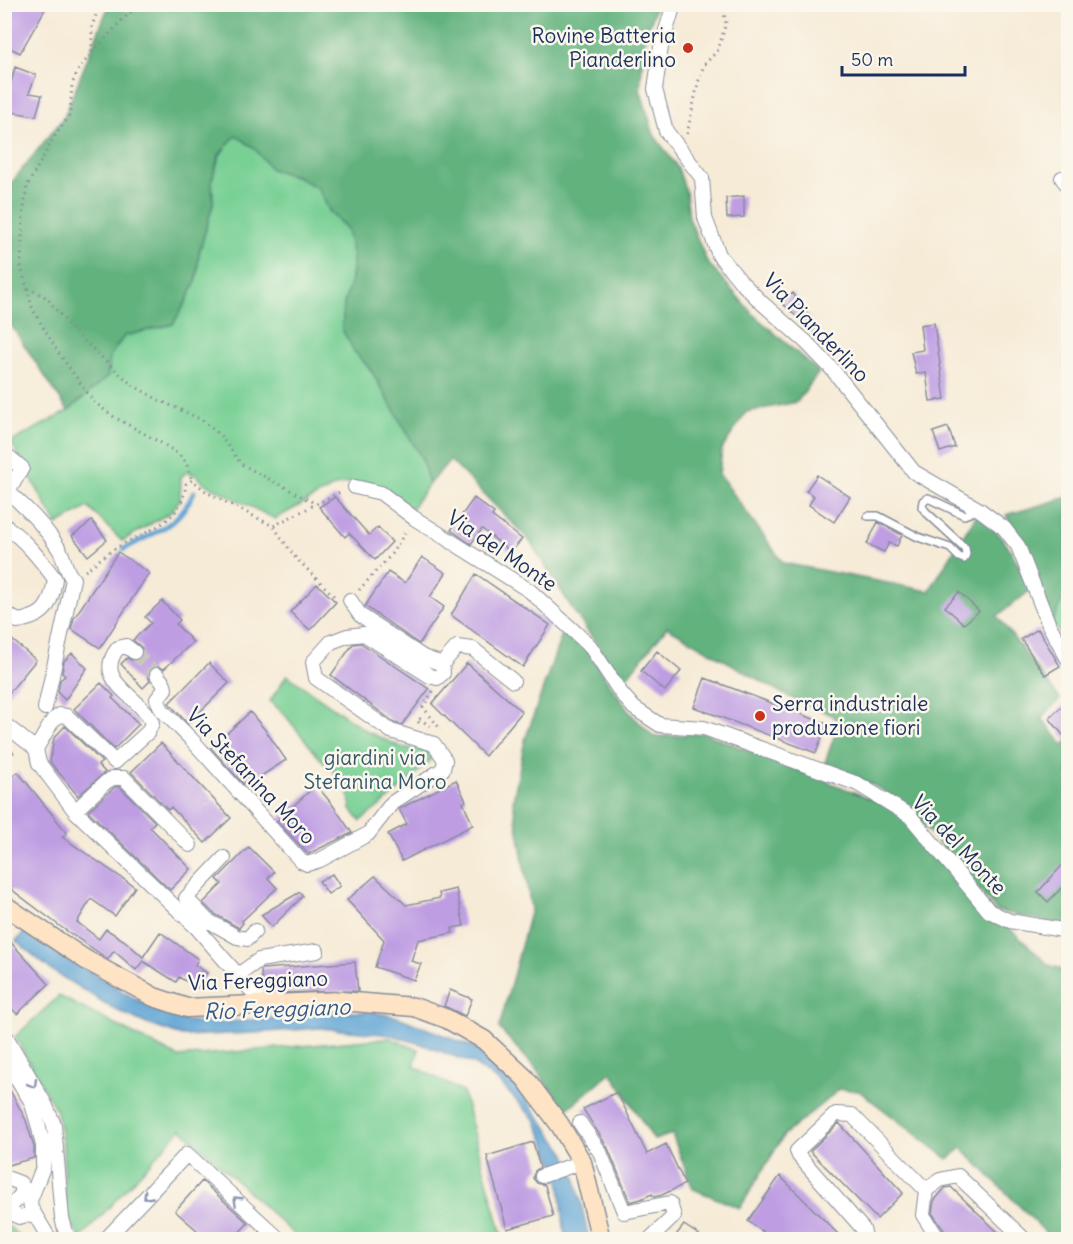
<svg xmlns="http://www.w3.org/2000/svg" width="1073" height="1244" viewBox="0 0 1073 1244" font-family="Delius,sans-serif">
<rect width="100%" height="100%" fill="#fbf7ec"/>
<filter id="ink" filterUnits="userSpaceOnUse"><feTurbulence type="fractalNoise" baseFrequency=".0167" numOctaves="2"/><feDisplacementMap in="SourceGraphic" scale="12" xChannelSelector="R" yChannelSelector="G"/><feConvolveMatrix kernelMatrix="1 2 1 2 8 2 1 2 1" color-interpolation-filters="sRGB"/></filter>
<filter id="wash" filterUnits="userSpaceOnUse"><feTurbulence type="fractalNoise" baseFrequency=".008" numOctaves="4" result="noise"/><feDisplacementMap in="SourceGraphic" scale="24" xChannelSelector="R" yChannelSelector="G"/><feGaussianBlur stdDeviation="1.35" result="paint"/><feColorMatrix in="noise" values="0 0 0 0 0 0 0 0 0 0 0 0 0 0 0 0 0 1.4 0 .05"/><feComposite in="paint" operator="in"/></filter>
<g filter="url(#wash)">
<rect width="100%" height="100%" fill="#f6ebd7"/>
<!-- green -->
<path fill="#79d095" stroke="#4a807a" stroke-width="1.5" d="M235 134 255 149 271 169 296 176 318 188 330 212 347 229 353 255 351 280 344 304 354 351 371 370 422 459 429 484 411 509 352 482 335 486 275 519 204 483 196 475 187 472 181 477 180 499 171 512 122 541 88 507 57 525 11 442 68 411 108 376 110 356 124 336 173 324 186 302 197 279 199 253 213 204 212 179 220 155Z
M1068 596V647L1052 622 1062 600Z
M287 675 368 732 401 747 427 751 431 759 429 762 389 799 360 821 351 809 348 786 318 756 285 715 270 701Z
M59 996 178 1057 390 1038 419 1050 414 1066 463 1092 503 1239H299L181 1129 80 1239 65 1209 63 1145 57 1112 15 1037Z
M5 1223 22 1239H5Z"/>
<!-- forest -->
<path fill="#62b27e" stroke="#3e706e" stroke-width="1.5" d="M109 5H656L644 43 640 89 654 135 678 168 686 192 689 218 707 262 754 315 819 372 797 402 746 412 722 449 719 474 783 563 929 591 977 514C1005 534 1017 561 1031 590L997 616 1060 699 1042 718 1063 745 1068 741V926L997 911 914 814 893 796 869 783 824 765 839 723 832 715 787 696 667 627 623 682 575 613 529 540 450 460 429 484 422 459 371 370 354 351 342 329 344 304 351 280 353 256 347 229 330 212 318 188 296 176 271 169 255 149 236 135 219 155 212 179 213 204 199 253 197 279 186 302 173 324 124 336 110 356 108 376 68 411 5 316V222L12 182 64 117Z
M1068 497V596L1062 600 1052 622 1022 542 1006 515Z
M563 631 587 651 630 713 654 737 704 733 884 804 907 820 1008 927 1049 965 1068 971V1239H1052L962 1148 948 1159 859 1091 840 1089 784 1135 740 1208 693 1189 672 1134 654 1140 611 1072 565 1111 535 1068 499 1028 531 909 513 801 525 740Z"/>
<!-- water -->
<path fill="#60a5d5" stroke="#3e6a9a" stroke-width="1.5" d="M25 932 135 999 163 1013 187 1021 216 1023 339 1012H373L398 1017 478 1049 518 1088 566 1154 576 1179 589 1239H565L560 1185 553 1160 535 1120 498 1081 472 1063 421 1044 391 1035 320 1028 254 1033 182 1036 147 1024 114 1009 51 970 16 941Z"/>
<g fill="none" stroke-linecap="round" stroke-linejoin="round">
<!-- stream -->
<path stroke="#60a5d5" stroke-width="5" d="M124 549C156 531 178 527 194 492"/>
</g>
<g id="blocks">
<!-- building -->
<path fill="#be9de3" d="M4 4H48L20 53 4 45Z
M15 67 36 75 29 93 42 95 36 116 4 111Z
M744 196V217L727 218 726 198Z
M793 293 817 329 813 332 782 303Z
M934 323 945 399 930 401 926 373 916 374 911 352 923 350 920 325Z
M948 427 955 447 940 452 933 432Z
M817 475 850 497 834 522 809 505 814 496 806 491Z
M335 497 369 535 378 527 392 542 375 560 349 533 345 537 319 507Z
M474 498 494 513 492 516 522 539 511 552 482 529 471 544 451 530Z
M92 521 107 540 88 556 72 536Z
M878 522 902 535 897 546 889 543 884 552 867 544Z
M118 552 149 573 100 648 71 629 74 618Z
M422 557 446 573 430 597 444 607 419 644 365 606 388 572 405 583Z
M476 574 550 625 523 667 451 615Z
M317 584 336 602 310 630 290 612Z
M959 592 979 611 964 624 945 607Z
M162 601 180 620 176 624 193 642 164 669 156 666 151 668 148 676 150 681 143 688 121 664 127 658 134 661 141 657 142 648 133 640 151 623 145 617Z
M1038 629 1060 666 1045 675 1021 639Z
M4 633 36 660 4 699Z
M361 643 429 689 402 725 395 723 331 675 353 644Z
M657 651 681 671 665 691 641 671Z
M72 653 87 668 65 700 58 693 60 680 65 676 62 673 64 661Z
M209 663 229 683 188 724 169 703Z
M467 663 522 712 485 756 432 704Z
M705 678 827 724 816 753 694 707Z
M101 683 114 696 112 698 139 724 114 749 74 709Z
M1068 701V741L1049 718Z
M250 712 266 731 286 760 252 782 249 779 243 784 211 748Z
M65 726 102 762 98 765 105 772 78 796 50 762 54 738Z
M161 743 231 818 205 843 171 807 168 810 131 772Z
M18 772 67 833 62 837 135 887 115 916 91 899 77 922 99 939 106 929 125 941 143 957 160 932 198 959 195 965 207 973 197 988 179 977 176 982 143 961 136 970 114 951 108 959 61 927 12 890 4 894V783Z
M456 780 466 801 463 803 473 825 402 861 388 834 407 824 399 809Z
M316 785 332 804 352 833 308 854 277 821Z
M115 787H120L155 822 150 827 191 869 170 890 88 811Z
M249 847 274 872 268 878 277 888 242 921 243 923 239 928 213 913 203 903 222 884 217 879Z
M1068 859V881L1048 902 1038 892Z
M332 874 340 886 328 894 319 881Z
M375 876 406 905 440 898 439 893 456 889 464 926 452 928 453 933 418 940 411 961 421 964 414 980 375 967 384 940 347 900Z
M300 892 303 896 272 927 261 915Z
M4 935 49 984 17 1014 4 1001Z
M355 962 358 991 272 993V986L262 987 261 970 262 969Z
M450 990 472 999 465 1016 444 1006Z
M4 1079 26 1120 34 1147V1158L8 1165 4 1154Z
M617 1092 647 1154 666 1144 685 1184 662 1195 654 1197 652 1194 641 1199 630 1202 608 1148 583 1109Z
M839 1123 903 1193 877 1219 810 1151Z
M533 1142 540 1167 535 1171 533 1178 537 1183 545 1185 553 1216 507 1229 487 1156Z
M780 1176 843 1239H773L748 1221Z
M202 1181 248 1223 233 1239H207L175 1211Z
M951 1187 1005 1239H950L932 1213 934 1201 945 1188Z
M684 1225 705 1239H673Z"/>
</g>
</g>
<g filter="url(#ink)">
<use href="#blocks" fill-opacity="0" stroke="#888d9a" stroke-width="1.5"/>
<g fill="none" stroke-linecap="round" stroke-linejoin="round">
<!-- street-tunnel -->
<path stroke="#cac5bf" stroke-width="14" stroke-dasharray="14 7" stroke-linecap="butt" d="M134 652 157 675"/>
<!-- lane casing -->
<g stroke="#888d9a" stroke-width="10">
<path id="lane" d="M868 516H878L918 537 950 548 959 557 964 559 966 554 965 548 926 512 922 507 923 501 928 498 964 515 972 512V506"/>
</g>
<!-- street casing -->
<g stroke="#888d9a" stroke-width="16">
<path id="street" d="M674 4 661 47 655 89 666 131 702 178 705 218 719 255 741 282 762 303 806 342 832 369 914 472 980 510 1004 528 1018 546 1049 625 1068 659
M1062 178 1068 186
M4 453 22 468 8 492C28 509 45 526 59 549 65 559 65 571 73 579L45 708
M355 487 381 493 414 518 530 591 590 646 621 693 634 708 660 725 704 728 858 784 910 816 989 911 1010 921 1068 931
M4 525C25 540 40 559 55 579 51 606 45 617 17 621L4 611
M350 600 360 615 423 657 442 664
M134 652 126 646 118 648C91 682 142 696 152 723L148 732 115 762 67 716 60 715 53 720 36 749 39 763 75 811 197 928 263 1004
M157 675 164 684 165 689 157 699 162 710 191 739 301 861 307 864 320 860 368 834 392 803 443 769 445 760 434 744 391 731 316 678 313 662 331 642 347 636 364 634 430 676 437 678 443 673 442 664 457 647 473 649 513 681
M4 724 36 749
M75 811 106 782 113 778H124L190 845
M207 920 237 937 247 939 255 931
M197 928 207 920 186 898 224 858
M238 975 259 960 317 951
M4 1033 45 1104 54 1125 62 1218 68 1240
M4 1060 31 1101 38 1124 43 1146V1167L30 1201 31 1208 50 1240
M580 1123 600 1152 624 1212 670 1203 674 1216 649 1240
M542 1176 582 1162
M4 1177 20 1183 23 1187 21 1195 10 1207 12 1213 19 1217 33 1214
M926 1190 940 1180 958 1176 1025 1240
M105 1240 187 1154 280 1240
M866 1240 863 1229 799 1156 797 1151 836 1114 852 1115 926 1190 923 1215 939 1240"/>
</g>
<!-- secondary casing -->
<g stroke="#888d9a" stroke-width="21">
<path id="secondary" d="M4 905 86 960 154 997 187 1008 341 1001 414 1007 447 1019 484 1040 525 1078 560 1125 582 1162 601 1240"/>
</g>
<!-- path -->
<path stroke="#888d9a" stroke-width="3" stroke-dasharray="1.5 4.5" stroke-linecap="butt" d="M140 4 121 21 80 67 72 84 70 115 56 134 27 186 23 216 21 267 33 310 58 352 94 402 114 417 165 445 178 454 186 462 192 480
M92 52V26L100 4
M687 134 698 83 704 65 718 50 726 23 722 4
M28 288 47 298 72 330 131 384 157 399 202 420 220 435 241 464 316 504
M274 527 294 556 336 598
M85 571C95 563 105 555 116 548 146 530 182 524 186 484L192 480 208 493 273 526 342 491
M359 590 390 556 407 530
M433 691 423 707 441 730
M419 723 417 720 420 719 431 727
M4 761 16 750"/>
<!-- lane -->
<use href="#lane" stroke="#fff" stroke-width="7"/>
<!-- street -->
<use href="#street" stroke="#fff" stroke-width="14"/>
<!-- secondary -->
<use href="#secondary" stroke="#fee4c5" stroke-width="18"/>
</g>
<!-- one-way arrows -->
<defs><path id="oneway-chevron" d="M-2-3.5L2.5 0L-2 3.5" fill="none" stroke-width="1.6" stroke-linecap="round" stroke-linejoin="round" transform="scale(1.5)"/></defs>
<g stroke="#8d97ae">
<use href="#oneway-chevron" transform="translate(33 1084) rotate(60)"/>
<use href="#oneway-chevron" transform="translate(147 1196) rotate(134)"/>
<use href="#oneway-chevron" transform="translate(237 1200) rotate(-137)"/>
</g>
</g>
<!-- markers -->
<g fill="#c8321e" stroke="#fbf7ec" stroke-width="2">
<circle cx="688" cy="48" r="6"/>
<circle cx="760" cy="716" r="6"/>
</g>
<g text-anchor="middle" stroke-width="5" stroke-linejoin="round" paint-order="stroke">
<!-- poi labels -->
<g font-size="21" fill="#1b2f5e" stroke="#fbf7ec" text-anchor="end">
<text x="676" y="43">Rovine Batteria<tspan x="676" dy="24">Pianderlino</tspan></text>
<text x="772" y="711" text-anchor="start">Serra industriale<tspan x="772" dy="24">produzione fiori</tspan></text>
</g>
<!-- street labels -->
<g font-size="21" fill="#1b2f5e" stroke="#fbf7ec">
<text transform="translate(816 328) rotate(46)" y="7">Via Pianderlino</text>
<text transform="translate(502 551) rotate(34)" y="7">Via del Monte</text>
<text transform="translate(251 776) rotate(47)" y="7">Via Stefanina Moro</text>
<text transform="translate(959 845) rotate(47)" y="7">Via del Monte</text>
<text transform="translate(258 981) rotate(-2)" y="7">Via Fereggiano</text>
</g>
<!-- park labels -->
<g font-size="21" fill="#32576c" stroke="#fbf7ec">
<text x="375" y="765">giardini via<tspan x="375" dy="24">Stefanina Moro</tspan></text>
</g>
<!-- water labels -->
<g font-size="22" font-style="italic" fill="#335888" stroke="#fbf7ec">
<text transform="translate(277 1009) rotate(-2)" y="8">Rio Fereggiano</text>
</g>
</g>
<!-- margin -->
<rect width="1073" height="1244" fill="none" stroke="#fbf7ec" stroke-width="24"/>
<!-- scale -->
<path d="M842 66v9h123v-9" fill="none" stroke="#1b2f5e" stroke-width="3"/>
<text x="851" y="66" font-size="18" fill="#1b2f5e" stroke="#fbf7ec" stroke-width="4.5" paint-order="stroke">50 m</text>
</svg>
